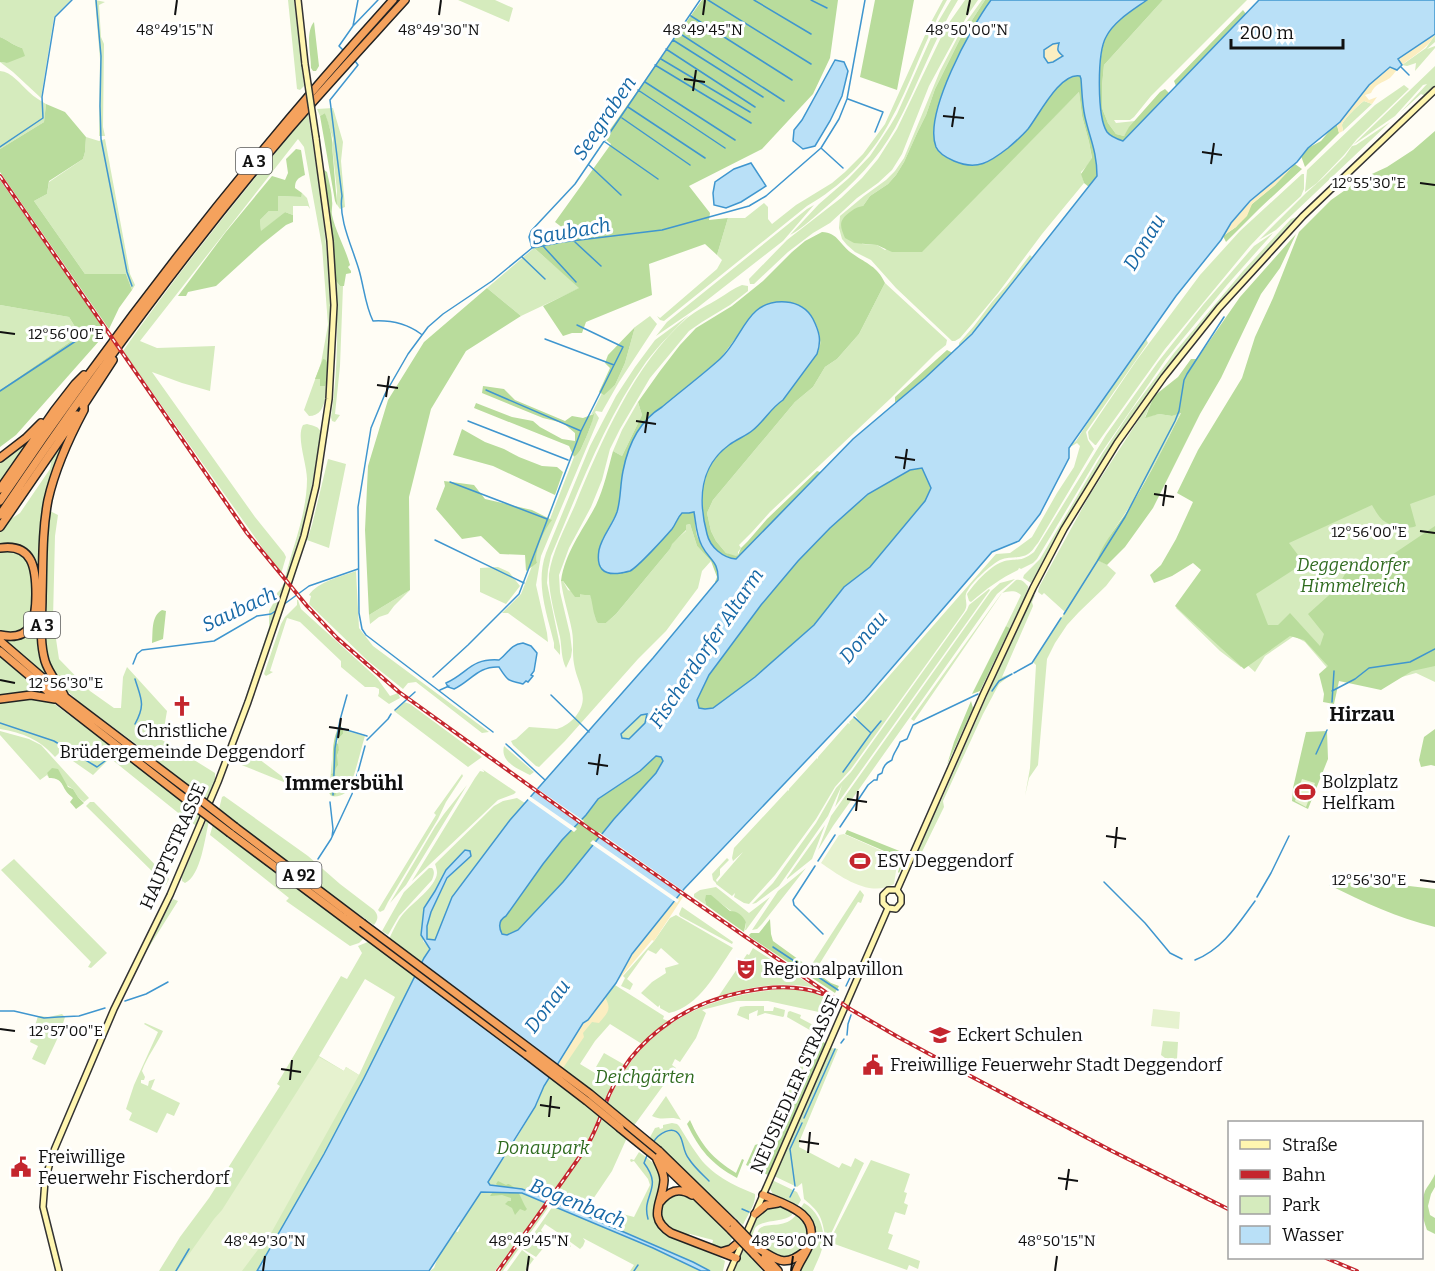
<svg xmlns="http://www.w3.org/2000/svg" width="1435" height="1271" viewBox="0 0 1435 1271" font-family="Bitter,serif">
<rect width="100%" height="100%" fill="#fffdf5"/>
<!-- green -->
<path fill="#d5ebbd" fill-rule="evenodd" d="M0 0H71L54 17 41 98 13 72 0 62 7 63 22 48C14 46 8 40 0 37Z
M95 0 105 2 99 5 101 37 104 44 103 127 105 136H99L100 59Z
M288 0H294L304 86 300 90 297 89Z
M458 0H495L513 8 509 22Z
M943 0H947C924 40 911 85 888 125 869 159 840 187 807 206L664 321 660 320 657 316 660 318 717 269 722 260 717 255 728 218H745L764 203 768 207V219L772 224 796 205 832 183 845 172 863 154 885 124 930 24Z
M951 0H958C933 40 918 86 895 128 878 159 853 184 826 207 815 216 803 228 790 235L819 204 849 178 870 156 890 126 897 114 938 22Z
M965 0H978L967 16 929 86 902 154 892 170 878 183 857 198 830 223 813 233 788 252 754 284H750L749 279 787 240 841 198 862 178 878 159 897 129 946 27Z
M982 0H985L961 37 935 89 926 115 918 131 904 162 896 175 888 184 870 196 863 206 862 244 877 245 885 250 1035 136 1079 92 1082 116 1089 142 1092 159 1087 166 1081 172 1084 183 1042 234 998 293 973 323 960 338 955 341H952L896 288 871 260 855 252 847 245 842 239 839 228 840 216 864 196 886 180 895 171 904 158 940 71 964 25Z
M1163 0H1247L1151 96 1134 117 1130 120H1114L1116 123 1135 121 1124 136 1116 134 1108 123 1102 108V86L1104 65Z
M1435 35V42L1427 49 1435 46V48L1415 71 1416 63 1407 66 1402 65 1426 48Z
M1435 66V87L1426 96 1421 94 1401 112 1427 84 1423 85 1395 116 1353 145Z
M0 71C12 72 20 84 29 92 34 97 40 100 46 104L44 122 0 149Z
M1404 85 1409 89 1357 139 1344 155 1317 183 1305 192 1307 170 1375 105Z
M1364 101 1372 104 1343 131C1343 129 1342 127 1342 125 1343 120 1360 103 1364 101Z
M333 108 343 142 341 161 345 207 340 209 335 202 336 203 337 191 332 145 333 139 325 113 320 116 317 109Z
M308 113C321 199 336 287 328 374 327 385 327 401 321 410 318 414 314 416 309 416L304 410 321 363 328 325 322 246 304 147 298 139 140 341 157 348 215 346 210 391 182 383 152 372 255 517 284 553 286 557 281 574 123 351C181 268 244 191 308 113Z
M1390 122 1276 230 1259 240 1306 193 1323 178 1345 156 1352 146 1356 145Z
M86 137 99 141 105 139 130 274 135 285 132 290 126 274H85L34 201 47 194 49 182 83 159 85 152Z
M1302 174H1304V189L1301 196 1274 221 1250 246 1193 315 1165 349 1096 445H1095L1089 439 1088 432 1136 361 1200 275 1240 231Z
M302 193 307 198 310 209 308 206H293V215L285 212 261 232 260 220 269 211 278 196 300 197Z
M814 205 783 241 697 308 656 336 667 322 807 209Z
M1299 216V218C1274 244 1248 270 1224 297 1191 337 1159 378 1129 420 1093 471 1063 526 1034 580L1031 583 1023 578 1024 575 1040 559 1102 454 1130 412 1174 353 1243 271 1291 219Z
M1273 233 1227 285 1166 359 1097 459 1037 559 1033 563 1021 569 1019 568 1018 570C1001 578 986 589 971 602L969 601 967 594C975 583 989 567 1002 562 1016 557 1019 564 1034 552L1106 435 1158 362 1203 305 1254 246Z
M534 248 580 288 521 316 487 288Z
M1030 255 1032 257C1009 287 987 320 959 346V343L974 326 992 302 1007 285Z
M336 281 340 286H343L340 366 335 414 340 415 335 422 332 421 331 417C338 372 338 327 336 281Z
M885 283 947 340 946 345 936 353 891 398 770 512 752 532 739 545 741 548 738 552V555L735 557 726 553 716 541 711 531 707 513 713 500 795 402 813 387 825 367 837 359 859 334Z
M742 285 748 286V291L730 305 702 322 689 331 650 378 620 429 610 449 602 480 591 507 569 548 559 575 560 592 570 634 572 650 571 657 566 668C561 658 562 648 560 637 556 619 548 592 549 574 552 552 566 526 575 505 601 442 634 364 687 318 697 310 708 305 718 299 726 294 734 288 742 285Z
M0 305 69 317 80 335 0 390Z
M689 315C675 329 659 345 646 362 604 421 579 490 551 556L548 570 547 583 560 646V655L554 648V643C547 614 535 583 546 553L590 446 616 396 635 367 655 340Z
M650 316 657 324 619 382 603 410 602 412 596 411 595 412 599 418 541 556 536 585 547 633 548 642 508 613H502L521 594 532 566 537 563C534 550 543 530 551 520L550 519 574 457C581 452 581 448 585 440 589 430 592 425 593 414L591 415 602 393 604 394 615 385 625 363 635 327Z
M1146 339 1148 343 1086 432 1088 440 1094 449 1038 543C1035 546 1032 552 1028 554 1020 559 1009 556 1000 560 991 565 973 581 968 590 962 598 970 603 964 612L851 769 835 787 816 819 775 875 749 904 744 903 734 897 735 893 732 896 716 884V883L713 880 712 874 727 858 729 860 720 869V875L716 880 717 882 743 852 733 861 732 858 734 848 788 790 789 791V789L817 758 818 759V757L848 723 850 724 849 722 854 717 858 719 855 715 996 554 1010 553 1032 537 1057 493 1074 467 1080 446 1077 443 1072 446 1071 445 1076 441 1103 399Z
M1154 396 1145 417 1159 414 1172 416 1181 412C1166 442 1152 471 1134 500 1122 519 1106 538 1098 560L1107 565 1116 573 1106 586 1079 612 1067 625 1055 643 1047 659 1038 765 1029 778 1025 796 1030 768 1036 665 1033 662 1065 612 1044 593 1042 595 1038 592 1039 587 1089 496Z
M638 402 642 415 622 456 613 451 622 430Z
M1435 413V682L1416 673 1370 686 1329 670 1305 642 1294 636 1265 656 1255 672 1245 663 1241 667 1220 651 1176 608 1189 592Z
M307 424C314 426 319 426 321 433L307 514 287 580 285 578C293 546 307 513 307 479 307 464 296 437 303 425Z
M68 433C58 458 48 482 43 509L39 620 47 674 45 676 2 638 8 639 34 624 32 557 0 546V532L8 521 20 513 50 469 52 455Z
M28 439 30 440 0 485V461Z
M328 459 346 464 329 548 307 540 312 525Z
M48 510 58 515 55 536 53 619 59 659 90 691 114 708H121L123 677 127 667 167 711 162 740 215 773V783L207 803 162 767 144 750 78 701 63 687 48 664 45 649 44 631 45 546Z
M690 524 697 546 711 561 702 571 698 588 666 631 638 659 565 741 539 767 536 766 513 745 511 741 516 739 529 727 557 729C564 727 571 722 576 716 591 697 577 684 574 664 572 653 574 642 572 631 569 614 563 598 561 581H563L568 590 580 594H590L594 606 595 618 606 623 616 614 670 549 671 544 686 531V525Z
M8 550C14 551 20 552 25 557 34 566 33 578 33 589 33 613 34 637 0 632V551Z
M498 567 509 572 520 586 506 604 480 592V568Z
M356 571 359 628 373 646 489 732 482 733 416 682 408 683 403 689 368 661 309 604 311 596 309 595C317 582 342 576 356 571Z
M1015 579 997 594 833 826 818 850 831 816 991 591 1000 583Z
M1016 580C1023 579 1024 583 1028 586V588L1024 600 1010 628 1006 626 1021 595C1016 590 1009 591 1002 593L914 721 911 719 1001 594Z
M284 583 286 585 247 699H245L269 627V611L274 602 268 601V594H276L280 590Z
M989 589 990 590 835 807 842 785 828 816 779 886 756 903 752 904 773 883 816 823 836 788 851 772 967 610 969 605Z
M410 590 394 606 388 614 379 617 370 624 369 615Z
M1035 595 1032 602 1033 606 1002 677 1013 673 999 684 983 714 943 801 944 807 917 862 913 860 938 803H940L993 682 1033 596Z
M297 600H298L301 609 377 678 390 696 398 693 400 698 389 704 378 696 379 693V689L375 687H365L341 667V661L300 622 287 618 270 671 273 672 266 676 264 674 281 624 285 617 297 605Z
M0 657 42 692V693L27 692 0 697Z
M29 698 42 699 53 703 175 794 202 816 197 826 187 820 110 758 93 775 60 752 55 757C39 739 23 733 0 729V702Z
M404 702 410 704 482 757 468 767 394 711Z
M648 714 645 723 629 740 622 738 621 734 641 715Z
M343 730 365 736C361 748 353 787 345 793 341 796 336 797 331 796L329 793 332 759 333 773 331 774 333 781 330 794 337 779C333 771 336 758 339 750 336 742 337 740 343 734Z
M0 731 29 739 41 745 89 798 84 802 78 797 73 789 47 773 49 778 47 775 40 780 0 735Z
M504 746 534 772 530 775C518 769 500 762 504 746Z
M242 749 251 753 296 787 234 762 235 757Z
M1308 756 1320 760 1315 777 1303 774Z
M482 769 516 792 514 794 498 800 412 881 475 778 480 771 484 772V771Z
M462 774 463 776 446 802 438 819 388 902 384 910 380 912 378 910 436 815 434 813Z
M467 785 406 885 390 903 435 827 444 814Z
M224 796 308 856 340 884 374 910C379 916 378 919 374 925L289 865 219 809 222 797Z
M517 798 525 803 510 820 452 897 435 940 426 939 427 926 431 912 448 878 471 856 470 851 435 891 424 908 423 941 430 948 421 964 389 939C393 931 397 921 403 914 412 903 436 887 437 873 437 870 436 867 435 864L494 806 503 801Z
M90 802H94L169 879 166 885 86 806Z
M207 819 209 821C205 837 201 876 185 883L182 881V876Z
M213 824 364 938 359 943 350 946 286 901 289 898 210 835Z
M825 825 812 859 787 879V878Z
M14 859 107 953 91 968 88 967 91 962 1 870Z
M429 868H432C435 871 434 875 432 880L399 916 388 935 382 931 404 892Z
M806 868 762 924 757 929 752 930 778 891Z
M716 887 749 913 770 897 746 930H745L746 922 719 902 705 900 706 905 694 897V894L700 890Z
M860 890 864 895 861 903 858 902 815 971 810 967Z
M173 899 178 901 144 955 150 941Z
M682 907 733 942 732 944 680 916 679 914Z
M676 915 733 948C716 972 700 1006 669 1013L660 1008V1005L658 1007 641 993 652 982 666 973 665 968 679 964 661 948 656 954 648 950 627 979 633 984 630 990 621 986 625 978 623 976 654 941 670 918Z
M370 941 415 976 364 1078 324 1154 257 1271H159L180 1237 209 1198 280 1086 277 1084 341 976 347 979 362 953 358 946ZM365 979 395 997 359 1075 346 1067 344 1071 319 1056Z
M753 948 816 988C782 981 751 986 718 997L737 969 741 972 740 974 745 977 751 966 745 963 746 960 743 964 741 963 747 954 749 955Z
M615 985 664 1016 663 1019 668 1021 650 1035 642 1044 610 1024 595 1041 580 1064 605 1079 608 1074 596 1067 604 1053 625 1065 612 1086 586 1146 544 1204 548 1208 503 1271H496L512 1248 495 1271H430L434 1268 438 1257 455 1231 458 1232 460 1227 458 1226 510 1149 537 1104 544 1086 583 1023Z
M781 989C805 990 813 991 834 1002L828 1014 768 1001H737L702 1010 706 1013 696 1038 680 1062 675 1059 672 1065 676 1068 630 1131 612 1171 589 1205 634 1217 650 1185 648 1179 634 1161 631 1162 630 1160 631 1159 634 1160 639 1152C646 1157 655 1163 659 1171 667 1190 642 1212 660 1229 672 1239 704 1250 719 1257L725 1261 723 1271H710L693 1262 550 1200C562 1183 576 1166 587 1148 600 1126 607 1100 620 1078 656 1017 714 996 781 989Z
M746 1006H764V1011H773L774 1007 785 1010 784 1016 783 1017 765 1013 757 1016 758 1010 749 1014V1020L737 1015 740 1007Z
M790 1011 801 1015 800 1018 815 1026 816 1023 815 1033 787 1017 788 1012Z
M62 1014 65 1017 60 1033 45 1065 32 1059 38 1046 30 1042 38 1016 49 1017Z
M145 1023 163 1031C157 1044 147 1057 142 1071L145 1077 144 1080H141V1083L148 1086 149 1081 155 1079 151 1089 180 1103 174 1116 167 1113 157 1133 129 1120 132 1113 126 1109 134 1085 158 1032 144 1024Z
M812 1040H814V1044L773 1136 771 1138 768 1137Z
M1163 1041 1178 1042 1177 1059 1165 1058 1161 1055Z
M831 1048 838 1049 800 1140 799 1147 839 1168 842 1163 851 1167 855 1158 864 1163 829 1238 826 1239C821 1217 822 1214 804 1199L802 1183 797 1187 774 1176Z
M666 1096 681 1120C669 1115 664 1122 652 1116Z
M672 1123 677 1124 679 1126C685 1135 690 1145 697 1154 711 1175 733 1185 755 1194 756 1205 747 1215 743 1225L649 1139 655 1128 659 1127 660 1129 663 1128V1125Z
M871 1160 910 1174 904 1192 907 1193 904 1203 908 1205 905 1215 895 1212 888 1233 893 1235 888 1249 920 1261 918 1269 909 1265 907 1270 829 1242Z
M772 1180 797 1192 801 1200 797 1207 773 1194 769 1187Z
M679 1192 692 1197 721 1225 732 1238 729 1247C723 1249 718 1247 712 1245L713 1240 690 1234 685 1236C671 1230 667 1228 659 1214L663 1201Z
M804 1203C819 1211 827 1232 822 1249 820 1256 816 1264 813 1271H797L813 1236 800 1209Z
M553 1206 653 1248 701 1271H630L634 1265 583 1238 585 1241 583 1246 580 1249 569 1241 570 1236 564 1232 560 1234 545 1224 541 1230C545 1238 549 1232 555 1235L571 1246 569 1248 568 1246 553 1236 536 1257 523 1249Z
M779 1206 791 1211 792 1215C782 1223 762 1219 755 1228 754 1231 753 1234 751 1237L749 1236 760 1212 764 1208Z
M796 1215C814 1226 809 1257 786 1259 782 1259 772 1255 768 1253 763 1250 759 1243 755 1238 756 1236 758 1231 759 1229 768 1221 784 1230 796 1215Z
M522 1250 534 1259 525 1271H507Z
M743 1250 754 1260 762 1271H732Z"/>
<!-- forest -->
<path fill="#b9dc9c" d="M702 0H838L830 58 813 94 762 149 689 186 710 213 709 220 728 218 717 255 705 244 649 264 652 295 586 322 582 333H572L563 336 543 306 579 288 532 246 576 238 555 222 611 144 604 138Z
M875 0H914L897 90 860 77Z
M985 0H991C970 29 924 112 936 147 939 154 947 158 954 161 977 171 990 162 1008 148 1015 142 1022 136 1028 129 1039 115 1060 72 1080 75L1081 79 1085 116 1093 142 1097 165V176L1089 187 1084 183 1081 174 1092 158 1089 142 1082 116 1079 92 922 252H892L877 245 854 243 845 238C840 226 838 221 850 212 854 209 857 207 863 206L870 196 888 184 896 175 904 162 918 131 926 115 935 89 961 37Z
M1147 0H1163L1104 65 1102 86V108L1108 123 1116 134 1124 136 1129 127 1160 92 1165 89 1169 93 1123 141C1117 139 1111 137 1107 132 1097 117 1097 53 1106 37 1114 21 1133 10 1147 0Z
M1243 10 1246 14 1176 86 1174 81Z
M314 22 319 66 316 71H313L311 68C311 54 305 33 314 22Z
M0 37C8 40 14 46 22 48L25 56 7 63 0 62Z
M46 104 65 112 86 137 85 152 83 159 49 181 47 194 34 201 85 274H126L132 290 119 308 109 329 0 172V149L44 122Z
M325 113C328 121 333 137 332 145L337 205 335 201 320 116Z
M1337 125 1339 133 1305 167 1301 156 1308 148 1321 141 1330 130Z
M1435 131V495L1410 504 1416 526C1409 530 1390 526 1384 521 1379 518 1375 510 1372 505L1289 543 1304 563 1256 594 1268 625H1278L1290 613 1320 646 1324 634 1308 614 1337 588 1349 567 1365 561 1362 575 1435 526V666L1412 671 1381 690 1339 681 1334 704 1323 702 1324 694 1319 674 1328 666 1304 640 1290 636 1244 669 1175 606 1201 570 1193 563 1172 576 1154 583 1150 575 1161 565 1176 539 1193 502 1177 493 1198 450 1242 378 1255 337 1273 298 1299 232 1331 200 1361 179 1387 167 1413 150Z
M296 149 301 150 305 175C298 178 295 180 295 188L302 193 301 197 278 196V211H269L260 220 261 231 285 212 293 215V222L286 225 261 245 216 286 188 292 186 296H178L225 233 272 176 285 180 288 173 286 159Z
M1295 164 1302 169 1260 208 1226 242 1223 236 1236 227 1252 204 1275 185Z
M324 170 327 172C329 182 332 191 332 201 333 206 331 210 332 215 336 233 345 247 350 265L348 267 351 271V273L346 274 344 286H340L336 281Z
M0 180 107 332 16 435 0 447V390L80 335 69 317 0 305Z
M822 232C838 232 841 247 853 254 867 264 877 266 885 283L859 334 837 359 825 367 813 387 795 402 713 500 707 513 711 531 716 541 726 553 736 556 738 555 741 548 748 541 767 519 817 471 823 473 744 554 739 555 736 559C723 558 710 547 707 534 698 500 699 467 729 445 737 439 746 436 753 430 764 421 771 408 783 400L817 354C819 349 821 345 820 340 820 327 808 305 793 304 786 303 764 309 756 311L720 359 662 407 648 417 639 429 627 457 623 472 620 502 617 512 602 540 598 556 607 573H618L630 571 671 530 682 513H689L694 511C695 519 695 528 697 536 699 540 701 546 704 549 711 560 724 570 716 583L715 582 717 577 711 561 697 546 690 524 686 525V530L672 544 670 549 616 614 606 623H598C593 617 593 603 590 595H585L580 594V597H575L563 581H561C565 552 583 530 596 505 604 488 608 469 613 451L622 456 642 415 638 402 660 371 680 345 696 328 732 306 763 281 792 252 805 241Z
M1296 234 1280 268 1261 294 1221 378 1200 414 1153 508 1125 547 1107 565 1097 560C1105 539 1120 523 1132 504 1150 475 1165 444 1181 413L1172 416 1159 414 1145 418 1154 396 1178 377 1191 359H1197L1240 297Z
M487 288 521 316 466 351 431 409 409 497 410 590 369 615 365 530 368 466 388 400 424 342Z
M635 327 625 363 615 385 604 395 599 392 610 368 605 363 608 355Z
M947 350 953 353 903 404 895 402V397Z
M323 359 326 360C330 368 328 377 325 386H320V379H315Z
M483 386 504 389 515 400 565 421 572 416 583 418 594 414C592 424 589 430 585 440 581 448 581 452 574 457L569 446 474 408 476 403 512 417 533 421 540 427 562 439 575 441V433L563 423 543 418 482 393Z
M462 429 485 442 504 449 519 457 542 466 557 467 563 472 555 495 493 466 453 455Z
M922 468C926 472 928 483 931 488L925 501 870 567 844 587 814 625 755 677 713 708 705 709 698 708 697 700 709 675 761 605 798 561 830 528 868 494 910 470Z
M444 481 474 485 485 499 532 510 552 520C544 530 534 550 537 563L526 571 525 555 500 554 481 536 462 539 436 509 445 486Z
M162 610 166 611 163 639 152 643C153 631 151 616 162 610Z
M1006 626 1010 628 980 691 972 694Z
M971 701 973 708 947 765 954 742Z
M340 725 343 730V734L337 740 336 743 338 744 339 750 337 756 338 765C334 769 335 775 337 779L333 790 336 794 334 796 330 794 333 781 331 774 333 773C333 757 331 739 340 725Z
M1435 729V766L1431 765 1421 767 1419 760 1424 737Z
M1327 731 1328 759 1308 809 1292 801 1293 788 1306 732Z
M656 755 661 756 663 761 656 773 614 819 563 882 518 930 507 935 502 934C498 926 499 920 506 915L543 864 562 840 586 815 598 799 640 771Z
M52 768 58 769 68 787 73 789 78 797 84 803 76 809 70 802 73 798C73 798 66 792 66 791 61 783 61 778 49 778L47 773Z
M847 830 907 854 899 873 898 872 902 860 898 857 845 834Z
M1366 881 1435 889V927C1397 918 1364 902 1329 885Z
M706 895H711L730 911C738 911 742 915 746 922L744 932 706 905 705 900Z
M770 919 771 934 773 941 831 983 839 986 835 993 750 937 749 935 751 933H759Z
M821 1040 825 1043V1046L768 1175 746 1165 755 1145C762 1142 769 1146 775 1139L819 1041Z
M690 1120C701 1145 713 1159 736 1173L742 1159 744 1160 737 1178C711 1164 699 1149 687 1124Z
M1435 1174V1187L1431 1194 1428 1206 1430 1215 1435 1218V1234L1427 1230C1422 1217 1420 1205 1425 1191 1427 1187 1433 1179 1435 1174Z
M498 1181 506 1185 508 1184C520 1188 521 1201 527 1209L525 1211 520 1209 515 1215 512 1208 505 1204 508 1201H511V1198L502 1195 490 1196 492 1193H501L502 1191 496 1184Z"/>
<!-- sand -->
<path fill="#fbeec1" d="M1435 34C1429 48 1414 55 1402 65L1398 59Z
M1053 43H1059L1057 48 1058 53 1064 56 1053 62 1048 63 1044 57V49Z
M1391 66 1397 70C1394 73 1392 76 1390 78 1382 83 1375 84 1371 93L1365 95 1369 100 1377 97 1372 104 1364 101C1360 103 1343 120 1342 125 1342 127 1343 129 1343 131L1339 133 1337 125 1369 85Z
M1295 164 1275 185 1252 204 1247 216 1236 227 1223 236C1241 205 1268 186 1295 164Z
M679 895 683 897 654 941 652 940 616 983 632 954Z
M605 997C612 1010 608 1012 599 1023L592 1022 583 1033 584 1037 563 1068 557 1064 583 1023 588 1020Z"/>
<!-- pitch -->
<path fill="#e6f2cf" d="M1302 779 1315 783 1306 807 1295 801Z
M844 834 898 858 894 884C870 898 841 877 821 863L839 835Z
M1153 1009 1180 1012 1179 1029 1151 1026Z
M319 1057 344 1071 346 1067 359 1075 265 1244 260 1247 242 1271H177L214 1219 222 1210Z"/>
<!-- water -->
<path fill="#b9e0f7" stroke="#3f96cf" stroke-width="1.5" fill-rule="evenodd" d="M991 0H1147C1133 10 1114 21 1106 37 1097 53 1097 117 1107 132 1111 137 1117 139 1123 141L1259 0H1435V34L1398 59 1402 65 1397 70 1390 67 1369 85 1340 122 1308 148 1297 162 1250 201 1231 223 1221 240 1176 296 1069 448V458L1040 514 1019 541 992 552 865 699 684 889 632 954 616 983 588 1020 583 1023 544 1086 535 1107 488 1182 490 1185 522 1189 543 1197 693 1262 710 1271H701L653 1248 522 1193 481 1192 429 1271H257L324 1154 364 1078 424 958 430 949 421 935 424 908 435 891 446 870 465 850 470 851 471 856 447 878 431 912 427 926V939L435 940 452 897 510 820 653 658 718 580C719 561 709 560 702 546 696 535 696 523 694 512L689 513H682C677 518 676 524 672 529 666 536 638 567 630 571 630 571 622 573 621 573 603 576 596 568 599 550 602 536 612 526 617 512 621 499 620 485 623 471 628 445 639 421 662 407 681 391 701 376 720 359 744 337 746 299 786 302 798 303 807 308 813 319 819 331 822 340 817 354L783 400C771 408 764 421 753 430 746 436 737 439 729 445 699 467 698 500 707 534 710 547 723 558 736 559L853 439 925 378 972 334 1097 176C1097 152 1090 139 1085 117 1082 104 1082 91 1081 79L1080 76C1060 72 1039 115 1028 129 1022 136 1015 142 1008 148 990 162 977 171 954 161 947 158 939 154 936 147 923 114 971 27 991 0ZM1059 43C1057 50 1057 51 1063 56L1053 62 1048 63 1044 57V50L1053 44ZM922 468 931 488 925 501 870 567 844 587 814 625 755 677 713 708 705 709 699 708 697 700 709 675 761 605 798 561 830 528 868 494 910 470ZM647 714 645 723 629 739 622 738 621 734 641 715ZM656 756 661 757 663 761 656 773 614 819 563 882 518 930 507 935 502 934C498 926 499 920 506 916L543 864 562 840 586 815 598 799 640 771Z
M835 60 844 62 848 71 842 96 830 121 815 146 803 149 793 141 794 130 802 120Z
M751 163 766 186 741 202 726 208 714 205 713 193 715 182 734 169Z
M523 643 531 646 537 653 534 671 531 675 533 676 528 682 526 681 523 684C507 680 508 681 499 667 478 666 471 681 454 689L448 687 446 683C468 673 471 658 499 660 509 653 509 645 523 643Z"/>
<!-- pier -->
<path fill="#fffdf5" d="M535 787 584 821 581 825 532 790Z
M528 795 577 829 574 832 526 798Z
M599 832 685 892 683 896 596 835Z
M593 840 679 900 677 903 590 843Z"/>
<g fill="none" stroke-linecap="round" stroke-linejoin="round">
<!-- stream -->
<path stroke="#3f96cf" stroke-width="1.5" d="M96 0 101 56 100 106 101 139 127 272 132 286
M708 0 811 64
M754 0 811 34
M811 0 827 8
M691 16 792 80
M354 25 378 0
M679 33 784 101
M673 40 763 97
M666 49 755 107
M345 52 339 46 353 26 358 0
M661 59 750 112
M355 61 358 65 330 100 342 196C338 219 353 249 359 270 364 287 365 305 373 321 391 320 406 323 421 334
M655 65 751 123
M1401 67 1409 75
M645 82 735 140
M638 90 725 148
M848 99 883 112 875 132
M628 107 705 158
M622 118 690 165
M605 142 658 179
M0 147 43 118 42 97 55 17 72 0
M821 148 843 168
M589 165 621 195
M575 242 601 266
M543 246 576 282
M532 248 529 237 531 231 575 184 700 0
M522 257 545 279
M545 339 614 365
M486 390 581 431
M0 391 91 331
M468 421 568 460
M450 482 547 519
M435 540 524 583
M283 605 309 586 358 569
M1064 614 1125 517 1175 421 1179 411 1184 380 1187 374 1224 317
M133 664 137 654 142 650 214 641 257 616 271 614 277 610
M1014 673 1032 663 1061 618
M433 677 468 645 519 594 581 431 623 347 577 325
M440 690 449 686
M992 691 999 681 1012 674
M1332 691 1355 679 1369 668 1410 662 1435 649
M551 695 589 732
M1332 702 1334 671
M395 710 415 692
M854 717 871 733 881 721
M0 723 54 741 97 767 105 761
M135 724C146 704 141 699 135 679
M340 728 367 736
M493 732 366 635 362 629 359 613 358 507 371 428 385 394 408 354 428 327 443 314 492 281 532 248 563 242 662 230 749 206 766 196 821 148 839 119 847 99 865 0
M367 740 388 719 391 714
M506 744 545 780
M1316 754 1327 730
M843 772 871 733
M333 795 335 748 340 720 347 695
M330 802 333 829 332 837
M840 827 868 785 874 780H877L878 775 882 773C883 766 886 763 892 760 893 753 898 749 900 742L907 739 913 725 978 694
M318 859 331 839 352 794 365 746
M818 861 835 835
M815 866 793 900 794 905 823 934
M1104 882 1145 923 1170 953 1182 959
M1257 897 1271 873 1289 836
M773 947 838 990
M1195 960C1223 949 1238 924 1255 901
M846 986 855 967
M125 1001 146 994 168 982
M0 1011H14L44 1018 58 1017 79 1016 105 1008
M847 1035 848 1024 851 1015
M841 1043 844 1039
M804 1118 835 1049
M653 1143C657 1135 673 1123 680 1136 684 1143 683 1152 689 1159 694 1167 702 1174 709 1181
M648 1153 644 1163C664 1189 641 1194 648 1219
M795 1186 790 1149 802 1123
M790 1197 794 1189
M742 1209 749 1212
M176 1271 189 1249
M634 1271 638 1265"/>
<!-- secondary casing -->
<g stroke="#333" stroke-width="8">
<path id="secondary" d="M298 0 305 64
M897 890 983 695 1033 588 1064 529 1117 443 1164 377 1219 308 1303 216 1435 90
M888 908 883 903V895L888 890H897
M888 908 896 909 901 903V896L897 890
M59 1271 43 1207 45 1181 52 1155 114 1009 170 895 218 782 248 702 282 602 304 536 316 486 329 399 334 305 330 241 316 138
M730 1271 888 908"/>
</g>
<!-- highway casing -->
<g stroke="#222" stroke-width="10">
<path id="highway" d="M83 406 113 360
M0 458 26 438 41 423
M0 489 54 411 75 384 84 375
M0 501C119 325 250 158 393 0
M0 515C90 381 185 251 289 129 327 85 366 43 405 0
M0 527 77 415
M0 548C33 543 36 569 36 594 36 619 32 642 0 635
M0 641 65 697 193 794
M0 651 57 699 188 801
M65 697C59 684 49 674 45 661 39 640 42 617 42 596 43 564 42 531 48 500 55 469 69 438 84 410V404
M0 699 31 695 55 699
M235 827 362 923
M230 833 527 1055
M620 1128 656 1157 731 1230
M659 1151 733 1223
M656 1157C659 1165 664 1172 664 1180 663 1202 646 1217 671 1233L736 1258
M763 1195C784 1204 821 1213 809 1245 806 1254 799 1262 796 1271
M660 1202C669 1191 679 1187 692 1195
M755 1214 766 1205 778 1203
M757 1248C776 1258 783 1269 804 1252
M721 1252 731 1249 744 1238
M754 1254 770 1271
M765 1257 778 1271"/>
</g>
<!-- secondary -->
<use href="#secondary" stroke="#fff6b0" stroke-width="5"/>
<!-- highway -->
<use href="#highway" stroke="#f5a25d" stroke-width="7"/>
<!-- rail casing -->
<g stroke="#c4262e" stroke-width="4">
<path id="rail" d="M0 176 247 533 307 606 337 638 399 692 591 830 850 1009 898 1037 959 1070 1112 1151 1230 1210
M1326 1258 1357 1271
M498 1271C527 1230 557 1190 585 1149 596 1132 602 1112 609 1095 615 1082 622 1070 630 1059 641 1045 655 1032 670 1022 706 996 779 977 822 994"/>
</g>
<!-- rail -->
<use href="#rail" stroke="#fff" stroke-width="1.5" stroke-dasharray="4.5" stroke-linecap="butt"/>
<!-- secondary-bridge casing -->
<g stroke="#333" stroke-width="8" stroke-linecap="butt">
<path id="secondary-bridge" d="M305 64 316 138"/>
</g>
<!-- highway-bridge casing -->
<g stroke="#222" stroke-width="10" stroke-linecap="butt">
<path id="highway-bridge" d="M193 794 235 827
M188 801 230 833
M362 923 590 1094 659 1151
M527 1055 587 1101 620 1128
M733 1223 757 1248
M731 1230 754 1254"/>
</g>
<!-- secondary-bridge -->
<use href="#secondary-bridge" stroke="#fff6b0" stroke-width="5"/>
<!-- highway-bridge -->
<use href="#highway-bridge" stroke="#f5a25d" stroke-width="7"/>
</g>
<!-- ticks -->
<path fill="none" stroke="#111" stroke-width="2" d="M175 15 177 0M439 15 441 0M703 15 705 0M967 15 970 0M684 79 705 82M693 91 696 70M943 116 964 118M952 127 955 107M1202 152 1222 155M1211 164 1214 143M1420 183 1435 185M0 332 15 334M377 385 398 388M386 397 389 376M636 421 656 424M645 433 648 412M895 457 915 460M904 469 907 449M1154 494 1174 497M1163 506 1166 485M1420 531 1435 533M0 680 15 683M329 727 349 730M338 738 341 718M588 763 608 766M597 775 600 754M847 799 867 802M856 811 858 791M1106 836 1126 839M1115 848 1117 827M1420 880 1435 882M0 1029 15 1031M281 1069 301 1072M290 1080 292 1060M540 1105 560 1108M549 1117 551 1096M799 1141 819 1144M808 1153 810 1132M1058 1178 1078 1181M1066 1190 1069 1169M263 1271 265 1256M527 1271 529 1256M791 1271 793 1256M1055 1271 1057 1256"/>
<!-- icons -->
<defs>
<g id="church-bare" transform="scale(1.62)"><path d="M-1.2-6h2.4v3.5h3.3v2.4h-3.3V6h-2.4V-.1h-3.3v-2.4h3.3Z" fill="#c4262e" stroke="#fff" stroke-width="2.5" paint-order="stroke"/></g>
<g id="stadium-bare" transform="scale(1.62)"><path d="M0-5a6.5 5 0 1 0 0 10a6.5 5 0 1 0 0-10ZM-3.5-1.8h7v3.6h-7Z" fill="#c4262e" stroke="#fff" stroke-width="2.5" paint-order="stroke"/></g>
<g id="theatre-bare" transform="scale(1.62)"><path d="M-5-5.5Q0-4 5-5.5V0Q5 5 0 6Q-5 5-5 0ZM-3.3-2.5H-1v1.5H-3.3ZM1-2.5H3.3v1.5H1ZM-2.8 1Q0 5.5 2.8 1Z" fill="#c4262e" stroke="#fff" stroke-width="2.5" paint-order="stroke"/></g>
<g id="university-bare" transform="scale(1.62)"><path d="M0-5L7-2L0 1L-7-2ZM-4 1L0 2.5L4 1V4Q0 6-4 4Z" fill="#c4262e" stroke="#fff" stroke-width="2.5" paint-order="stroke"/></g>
<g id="civic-bare" transform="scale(1.62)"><path d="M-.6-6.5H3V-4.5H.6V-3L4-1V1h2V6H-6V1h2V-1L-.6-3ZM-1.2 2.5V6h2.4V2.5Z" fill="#c4262e" stroke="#fff" stroke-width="2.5" paint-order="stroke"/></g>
</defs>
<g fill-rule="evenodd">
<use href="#church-bare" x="182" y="706"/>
<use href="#stadium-bare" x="1305" y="792"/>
<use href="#stadium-bare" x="860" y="861"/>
<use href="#theatre-bare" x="746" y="969"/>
<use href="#university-bare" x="940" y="1035"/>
<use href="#civic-bare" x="873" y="1065"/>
<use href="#civic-bare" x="21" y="1167"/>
</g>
<g text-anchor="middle" stroke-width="6" stroke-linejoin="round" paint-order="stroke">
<!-- shield labels -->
<g fill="#fff" stroke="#585858" stroke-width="1.5">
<rect x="236" y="148" width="36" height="26" rx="4.5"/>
<rect x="24" y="612" width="36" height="26" rx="4.5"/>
<rect x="276.5" y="862" width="45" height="26" rx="4.5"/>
</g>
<g font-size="16" font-weight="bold" fill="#111">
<text x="254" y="167">A 3</text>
<text x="42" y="631">A 3</text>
<text x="299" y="881">A 92</text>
</g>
<!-- park labels -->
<g font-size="18" font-style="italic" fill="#2f6b1f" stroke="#fff">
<text x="1353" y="571">Deggendorfer<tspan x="1353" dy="21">Himmelreich</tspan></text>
<text x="645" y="1083">Deichgärten</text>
<text x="543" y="1154">Donaupark</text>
</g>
<!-- poi labels -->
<g font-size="18" fill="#111" stroke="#fff" text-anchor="start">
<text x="182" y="737" text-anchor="middle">Christliche<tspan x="182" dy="21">Brüdergemeinde Deggendorf</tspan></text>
<text x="1322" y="788">Bolzplatz<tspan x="1322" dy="21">Helfkam</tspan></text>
<text x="877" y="867">ESV Deggendorf</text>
<text x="763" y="975">Regionalpavillon</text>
<text x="957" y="1041">Eckert Schulen</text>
<text x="890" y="1071">Freiwillige Feuerwehr Stadt Deggendorf</text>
<text x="38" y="1163">Freiwillige<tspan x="38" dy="21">Feuerwehr Fischerdorf</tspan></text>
</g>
<!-- street labels -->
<g font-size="18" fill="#111" stroke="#fff">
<text transform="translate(173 846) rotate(-66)" y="6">HAUPTSTRASSE</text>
<text transform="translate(795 1084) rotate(-66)" y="6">NEUSIEDLER STRASSE</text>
</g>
<!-- water labels -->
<g font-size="20" font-style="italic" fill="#1768a6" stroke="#fff">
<text transform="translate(604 118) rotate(-56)" y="7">Seegraben</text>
<text transform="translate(571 231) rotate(-10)" y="7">Saubach</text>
<text transform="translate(1144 242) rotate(-59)" y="7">Donau</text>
<text transform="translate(239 609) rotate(-25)" y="7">Saubach</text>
<text transform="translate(863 637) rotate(-49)" y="7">Donau</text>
<text transform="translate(706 648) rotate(-56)" y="7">Fischerdorfer Altarm</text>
<text transform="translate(547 1006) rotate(-53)" y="7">Donau</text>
<text transform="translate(578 1203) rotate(22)" y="7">Bogenbach</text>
</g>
<!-- neighbourhood labels -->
<g font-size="20" font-weight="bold" fill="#111" stroke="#fff">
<text x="1362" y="721">Hirzau</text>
<text x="344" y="790">Immersbühl</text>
</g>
</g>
<g font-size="15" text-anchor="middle" fill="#111" stroke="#fff" stroke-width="6" stroke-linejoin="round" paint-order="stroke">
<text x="175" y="35">48°49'15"N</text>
<text x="439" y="35">48°49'30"N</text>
<text x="703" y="35">48°49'45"N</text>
<text x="967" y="35">48°50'00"N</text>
<text x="1369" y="188">12°55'30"E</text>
<text x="66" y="339">12°56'00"E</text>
<text x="1369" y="537">12°56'00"E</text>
<text x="66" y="688">12°56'30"E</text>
<text x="1369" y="885">12°56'30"E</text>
<text x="66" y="1036">12°57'00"E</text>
<text x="265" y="1246">48°49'30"N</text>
<text x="529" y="1246">48°49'45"N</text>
<text x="793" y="1246">48°50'00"N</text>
<text x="1057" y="1246">48°50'15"N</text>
</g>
<!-- legend -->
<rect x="1228" y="1121" width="195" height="138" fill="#ffffff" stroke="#a0a0a0" stroke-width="1.5"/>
<rect x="1240" y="1140" width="30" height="9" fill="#fff6b0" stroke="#a0a0a0" stroke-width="1.5"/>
<text x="1282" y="1151" font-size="18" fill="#111111">Straße</text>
<rect x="1240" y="1170" width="30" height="9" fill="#c4262e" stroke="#a0a0a0" stroke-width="1.5"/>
<text x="1282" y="1181" font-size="18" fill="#111111">Bahn</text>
<rect x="1240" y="1196" width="30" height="18" fill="#d5ebbd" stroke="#a0a0a0" stroke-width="1.5"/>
<text x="1282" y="1211" font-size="18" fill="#111111">Park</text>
<rect x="1240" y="1226" width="30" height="18" fill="#b9e0f7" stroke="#a0a0a0" stroke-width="1.5"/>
<text x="1282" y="1241" font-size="18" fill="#111111">Wasser</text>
<!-- scale -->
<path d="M1231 39v9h112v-9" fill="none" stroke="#111111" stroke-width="3"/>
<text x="1240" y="39" font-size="18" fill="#111111" stroke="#ffffff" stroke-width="4.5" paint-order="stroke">200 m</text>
</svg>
